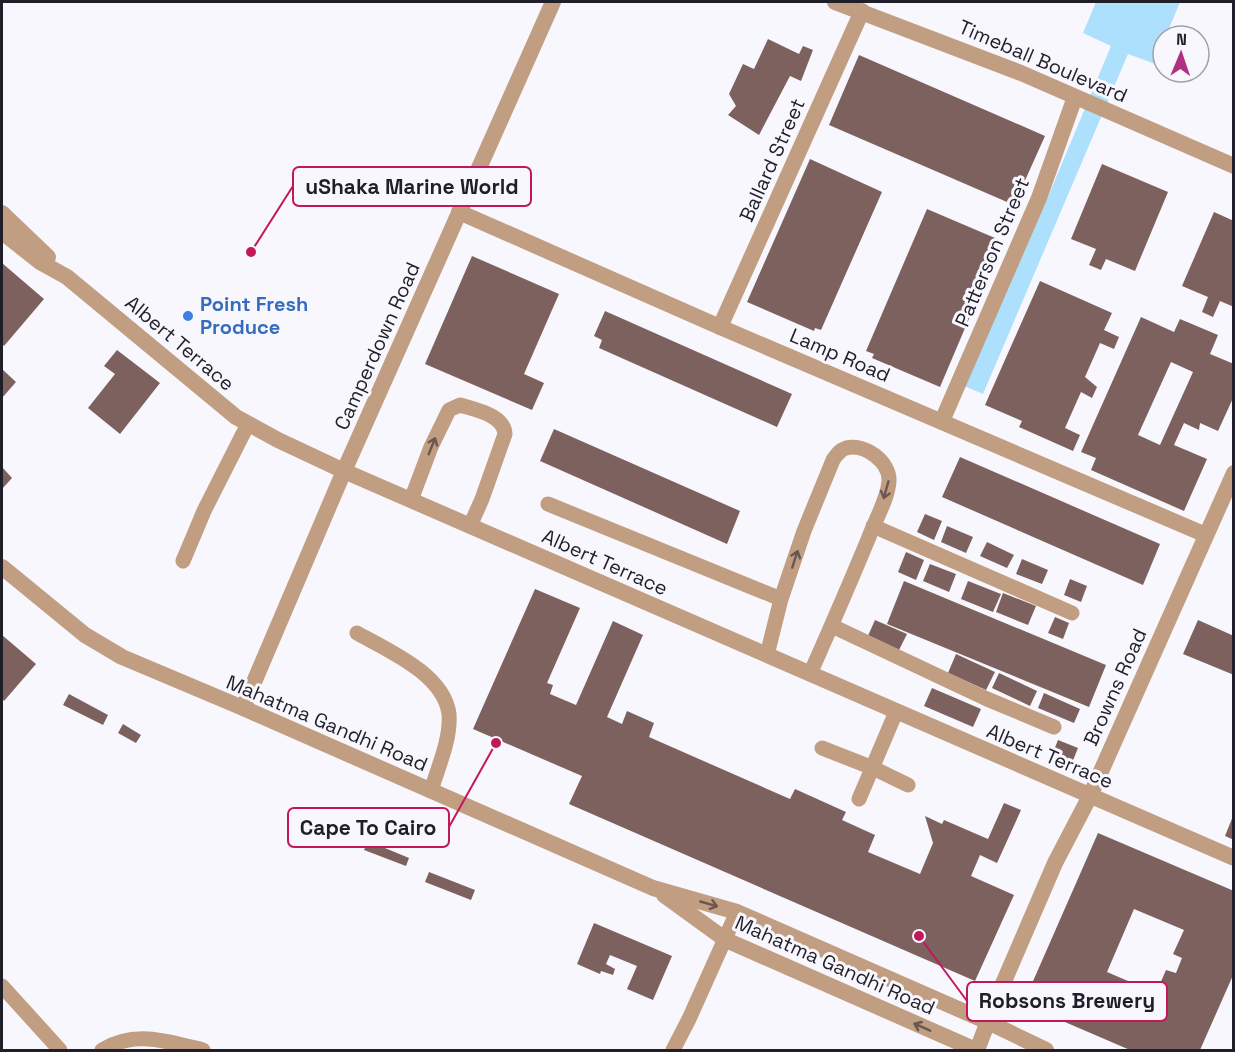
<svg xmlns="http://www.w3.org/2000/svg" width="1235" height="1052" viewBox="0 0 1235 1052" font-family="'Space Grotesk',sans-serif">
<rect width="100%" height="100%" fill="#f8f7fd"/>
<!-- water -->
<path fill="#ade0fd" d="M1096 2H1180L1166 36H1163V44L1155 64 1128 54 983 394 962 385 1045 204 1111 46 1083 33Z"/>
<!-- building -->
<path fill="#7d615f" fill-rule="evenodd" d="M768 39 799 54 803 46 813 50 801 81 790 76 759 135 728 115 736 106 729 94 743 64 754 69Z
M859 55 1045 136 1014 205 829 125Z
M810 159 882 192 821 330 815 328 814 331 747 302Z
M1102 164 1168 192 1135 271 1106 259 1101 270 1089 265 1096 249 1071 239Z
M927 209 1002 241 940 387 872 358 874 354 866 351Z
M1214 212 1234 221V307L1220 301 1213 317 1202 312 1208 297 1182 286Z
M472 256 559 294 524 374 544 383 532 410 425 364Z
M2 263 44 299 4 346 2 344Z
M1040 281 1112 313 1104 330 1119 337 1114 349 1100 343 1085 377 1097 387 1092 398 1081 392 1065 428 1080 435 1073 451 1019 427 1022 421 985 405Z
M605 311 792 394 777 427 599 348 602 340 594 336Z
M1141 317 1174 332 1180 319 1218 335 1210 354 1234 364V396L1218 431 1200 423 1199 430 1184 423 1174 445 1207 459 1184 511 1091 470 1096 458 1081 452ZM1171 362 1193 372 1160 445 1138 435Z
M117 350 160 383 120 434 88 408 115 374 104 366Z
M2 369 16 382 2 398Z
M554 429 740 511 727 544 540 461Z
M960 457 1160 544 1143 585 942 497Z
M2 467 12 478 2 489Z
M925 514 942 521 934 540 917 532Z
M947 526 973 537 966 553 941 542Z
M987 542 1014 555 1007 568 980 556Z
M906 552 924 560 916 580 898 572Z
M1022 559 1048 570 1042 584 1016 574Z
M930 564 956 574 949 592 923 581Z
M1070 579 1087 586 1081 602 1064 595Z
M904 581 1106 665 1089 707 887 624Z
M968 581 1001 594 993 612 961 599Z
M535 589 580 608 547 683 553 685 550 694 576 705 613 621 643 635 607 717 622 724 627 711 654 723 649 737 790 799 795 789 846 812 842 820 875 835 868 852 920 874 933 843 925 816 942 824 944 820 988 839 1004 803 1021 810 997 863 980 855 971 876 1014 895 975 981 569 804 582 776 473 729Z
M1003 593 1036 606 1028 625 996 612Z
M1055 617 1069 623 1063 639 1048 633Z
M875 620 907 634 898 652 867 638Z
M1198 620 1234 636V675L1183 654Z
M2 635 36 664 4 701 2 698Z
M956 654 995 672 986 690 948 673Z
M999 673 1037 691 1030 706 992 688Z
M932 688 981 709 973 727 924 706Z
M1044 693 1080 709 1074 723 1038 708Z
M69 694 108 715 103 725 63 705Z
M123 724 141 735 136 743 118 733Z
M1058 740 1078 748 1070 768 1050 760Z
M1233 816H1234V840L1225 836Z
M1098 833 1234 891V973L1200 1050H1130L1023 1004ZM1134 909 1184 930 1173 954 1182 958 1176 973 1166 970 1156 993 1107 972Z
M368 841 409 858 406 866 364 850Z
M429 872 475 890 471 900 425 882Z
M594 923 672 956 653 1000 627 989 637 966 610 955 606 964 615 969 613 975 601 971 600 974 577 964Z"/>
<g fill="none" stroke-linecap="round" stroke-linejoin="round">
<!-- service -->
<path stroke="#c19e82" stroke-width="15" d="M411 500 431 447 449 410 460 405C476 410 504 415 505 434L482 499 470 526
M548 504 781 599
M873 526 1072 613
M183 561 204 511 248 424
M832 626 987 699 1054 727
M357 633C387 650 444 674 449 714 451 739 438 767 431 791
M767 655 781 599 804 531 833 460C837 454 840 450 846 448 865 443 890 462 889 481 888 499 875 520 869 537 850 583 830 629 810 674
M822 748 873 768 908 785
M859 799 896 712
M2 986 60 1050
M102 1050C134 1030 168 1041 203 1050
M673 1050 689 1019 737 912"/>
<!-- pedestrian -->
<path stroke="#c19e82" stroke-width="16" d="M720 327 862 11
M942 421 1039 198 1075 97"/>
<!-- minor -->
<path stroke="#c19e82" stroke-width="16" d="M835 2 1021 73 1234 166
M459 212 720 327 1206 535
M2 213 48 257
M2 232 40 262 67 277 236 417 278 440 344 471 1234 858
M243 708 344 471 553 2
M977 1050 999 993 1055 863 1090 796 1234 473"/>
<!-- tertiary -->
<path stroke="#c19e82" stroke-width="16" d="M2 567 85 635 122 657 243 708 653 888 737 912 988 1022 1046 1050
M664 895 726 940 976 1050"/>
</g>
<!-- one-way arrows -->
<defs><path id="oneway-shaft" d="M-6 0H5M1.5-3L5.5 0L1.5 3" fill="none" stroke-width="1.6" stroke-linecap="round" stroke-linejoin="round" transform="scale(1.5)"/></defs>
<g stroke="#685850">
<use href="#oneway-shaft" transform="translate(432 446) rotate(-68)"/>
<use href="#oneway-shaft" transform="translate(886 490) rotate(106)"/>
<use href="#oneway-shaft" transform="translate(795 559) rotate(-72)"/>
<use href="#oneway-shaft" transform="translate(709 904) rotate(16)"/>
<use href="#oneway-shaft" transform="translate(922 1027) rotate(-156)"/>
</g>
<!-- markers -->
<circle fill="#3f7fe0" stroke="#f8f7fd" stroke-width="2" cx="188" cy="316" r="6"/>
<g text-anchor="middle" stroke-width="6" stroke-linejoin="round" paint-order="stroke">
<!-- street labels -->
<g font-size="20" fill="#201e28" stroke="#f8f7fd">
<text transform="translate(1043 61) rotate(23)" y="7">Timeball Boulevard</text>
<text transform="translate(772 160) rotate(-66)" y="7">Ballard Street</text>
<text transform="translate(992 252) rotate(-67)" y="7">Patterson Street</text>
<text transform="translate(180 343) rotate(40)" y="7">Albert Terrace</text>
<text transform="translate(377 346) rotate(-66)" y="7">Camperdown Road</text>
<text transform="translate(840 355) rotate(23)" y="7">Lamp Road</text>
<text transform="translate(605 562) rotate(24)" y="7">Albert Terrace</text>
<text transform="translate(1115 687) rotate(-66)" y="7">Browns Road</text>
<text transform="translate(327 723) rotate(23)" y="7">Mahatma Gandhi Road</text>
<text transform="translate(1050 756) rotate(23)" y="7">Albert Terrace</text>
<text transform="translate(835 965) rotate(24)" y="7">Mahatma Gandhi Road</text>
</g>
<!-- shop labels -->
<g font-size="20" font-weight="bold" fill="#366cbe" stroke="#f8f7fd" text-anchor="start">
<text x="200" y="311">Point Fresh<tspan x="200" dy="23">Produce</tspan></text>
</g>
</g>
<!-- callouts -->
<path fill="none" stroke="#c2185b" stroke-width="2" d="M251 252L293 186M496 743L449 827M919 936L967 1001"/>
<g fill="#c2185b" stroke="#f8f7fd" stroke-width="2">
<circle cx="251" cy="252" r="6"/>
<circle cx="496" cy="743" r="6"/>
<circle cx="919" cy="936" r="6"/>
</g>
<g fill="#f8f7fd" stroke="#c2185b" stroke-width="2">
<rect x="293" y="167" width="238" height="39" rx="6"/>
<rect x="288" y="808" width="161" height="39" rx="6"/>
<rect x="967" y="982" width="200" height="39" rx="6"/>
</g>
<g font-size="21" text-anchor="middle" font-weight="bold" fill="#201e28">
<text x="412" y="194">uShaka Marine World</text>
<text x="368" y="835">Cape To Cairo</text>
<text x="1067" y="1008">Robsons Brewery</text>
</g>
<!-- border -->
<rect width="1235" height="1052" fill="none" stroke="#201e28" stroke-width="6"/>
<!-- north arrow -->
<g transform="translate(1181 54) rotate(2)"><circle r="28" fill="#f8f7fd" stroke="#a2a0a8" stroke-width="1.5"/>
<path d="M0-4.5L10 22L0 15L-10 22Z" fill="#ad3081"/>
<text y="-9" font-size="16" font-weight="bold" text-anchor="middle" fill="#201e28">N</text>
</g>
</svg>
